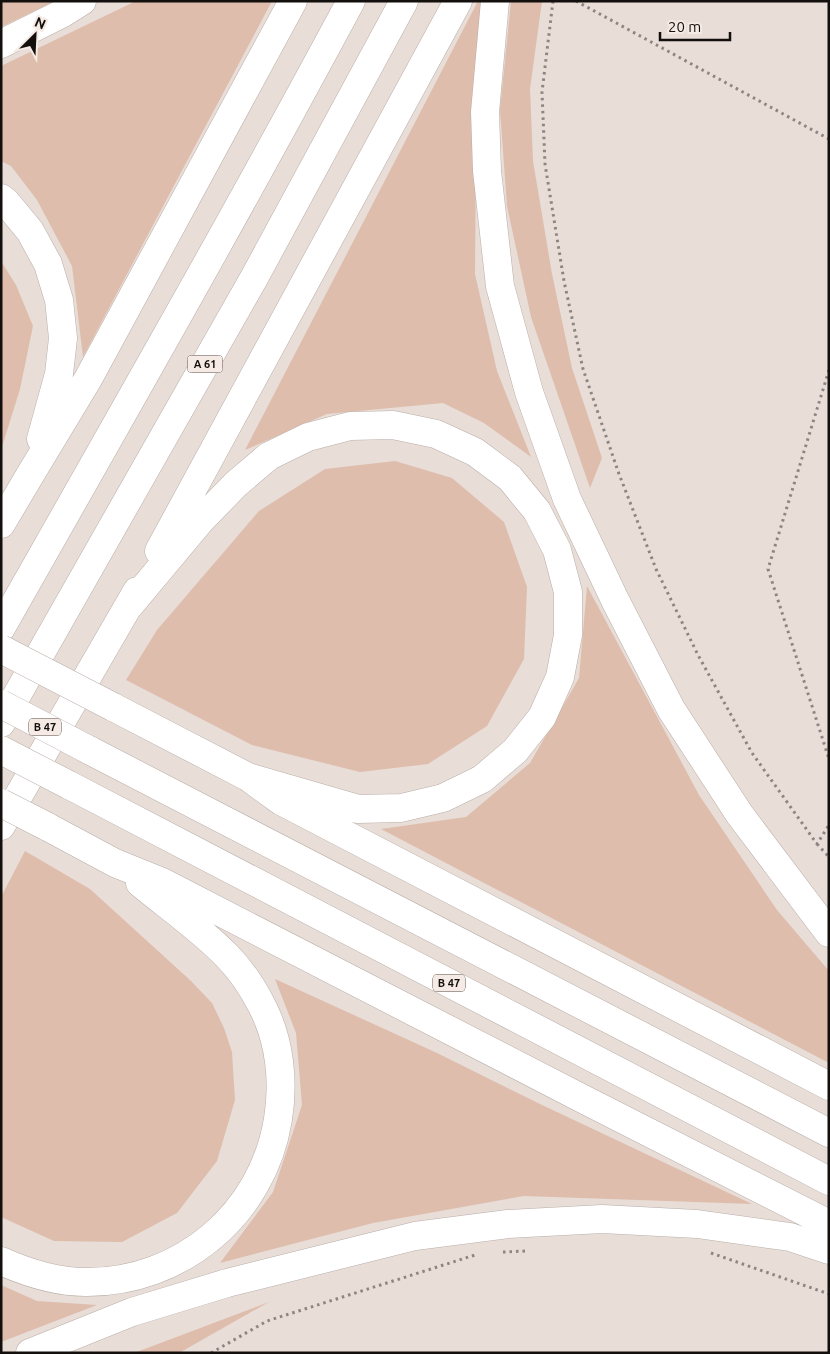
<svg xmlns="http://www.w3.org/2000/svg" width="830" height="1354" viewBox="0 0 830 1354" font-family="Ubuntu,sans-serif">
<rect width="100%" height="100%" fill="#e8ddd7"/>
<!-- green -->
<path fill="#debdad" d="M1 1H55L1 27Z
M136 1H272L83 357 72 266 37 200 11 166 1 161V66Z
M478 1H486L476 148 475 274 497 371 531 457 484 423 443 403 327 414 245 450Z
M511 1H542L530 89 533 161 552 274 572 368 602 458 590 488 531 317 507 206 500 110Z
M1 261 16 285 33 326 20 389 1 450Z
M395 461 452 478 504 522 527 587 524 659 487 726 428 764 360 772 252 745 126 680 157 630 259 511 325 469Z
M587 586 699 795 777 910 829 971V1063L381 829 466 817 530 763 579 678Z
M25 851 90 889 191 981 212 1003 224 1028 232 1052 235 1100 217 1161 177 1213 122 1242 54 1241 1 1217V897Z
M275 979 437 1053 540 1104 752 1204 524 1196 373 1223 220 1263 273 1192 302 1105 296 1033Z
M1 1285 37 1301 97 1305 1 1342Z
M269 1302 179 1353H134Z"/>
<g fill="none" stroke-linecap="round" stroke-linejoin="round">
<!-- highway casing -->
<g stroke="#b9aea9" stroke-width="29">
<path id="highway" d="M495 1 485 112 487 171 500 286 529 392 567 499 615 600 671 709 740 815 829 933
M1 44 63 13 82 1
M1 198 6 202 30 231 48 264 59 300 63 338 59 374 41 439
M1 524 30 475 88 379 293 1
M159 551 458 1
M129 606 200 521 236 484 269 456 308 437 350 426 393 425 436 434 475 452 510 478 537 511 557 550 568 592V635L560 677 542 717 515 751 482 779 443 798 401 808 358 809 248 777
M1 628C119 420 238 212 351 1
M113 707 248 777 281 801 829 1086
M1 723 254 278 404 1
M89 750 829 1133
M69 785 829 1181
M1 826 137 591
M46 826 115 863 162 882 585 1100 829 1224
M1 1261C28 1273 56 1282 85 1282 181 1283 263 1214 278 1119 284 1082 280 1042 263 1008 254 990 242 971 227 956 201 929 169 907 140 883
M30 1353 132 1312 227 1283 415 1236 508 1224 602 1219 697 1224 790 1237 829 1250"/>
</g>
<!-- path -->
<path stroke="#8d8581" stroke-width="3" stroke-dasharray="2.5 4" stroke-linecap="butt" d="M553 1 542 92 545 164 564 281 583 369 619 474 656 569 698 655 752 753 817 844 829 825
M576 1 829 139
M829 370 768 569 829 759
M817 844 829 857
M503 1252 527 1251
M711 1253 829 1294
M211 1353 267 1321 475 1255"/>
<!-- highway -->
<use href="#highway" stroke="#fff" stroke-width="28"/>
<!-- highway-bridge casing -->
<g stroke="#b9aea9" stroke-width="29" stroke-linecap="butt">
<path id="highway-bridge" d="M1 649 113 707
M1 704 89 750
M1 750 69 785
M1 803 46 826"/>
</g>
<!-- highway-bridge -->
<use href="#highway-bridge" stroke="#fff" stroke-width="28"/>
</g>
<g text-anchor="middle" stroke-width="4" stroke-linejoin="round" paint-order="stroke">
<!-- shield labels -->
<g fill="#f5eae4" stroke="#57514e" stroke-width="1">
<rect x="187.5" y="355.5" width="35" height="17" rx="4"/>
<rect x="29" y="718.5" width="32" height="17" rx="4"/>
<rect x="433" y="974.5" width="32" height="17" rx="4"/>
</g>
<g font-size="11" font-weight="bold" fill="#130f0d">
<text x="205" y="368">A 61</text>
<text x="45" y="731">B 47</text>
<text x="449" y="987">B 47</text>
</g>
</g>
<!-- border -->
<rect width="830" height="1354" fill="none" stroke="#130f0d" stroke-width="5"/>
<!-- north arrow -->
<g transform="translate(35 35) rotate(24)" stroke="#f5eae4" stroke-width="4" paint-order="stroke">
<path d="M0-4L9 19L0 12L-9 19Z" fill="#130f0d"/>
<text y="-8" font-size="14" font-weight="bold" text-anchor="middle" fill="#130f0d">N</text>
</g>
<!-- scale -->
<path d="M660 32v8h70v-8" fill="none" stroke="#130f0d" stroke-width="2.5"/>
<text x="668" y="32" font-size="15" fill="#130f0d" stroke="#f5eae4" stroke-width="4" paint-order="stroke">20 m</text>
</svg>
